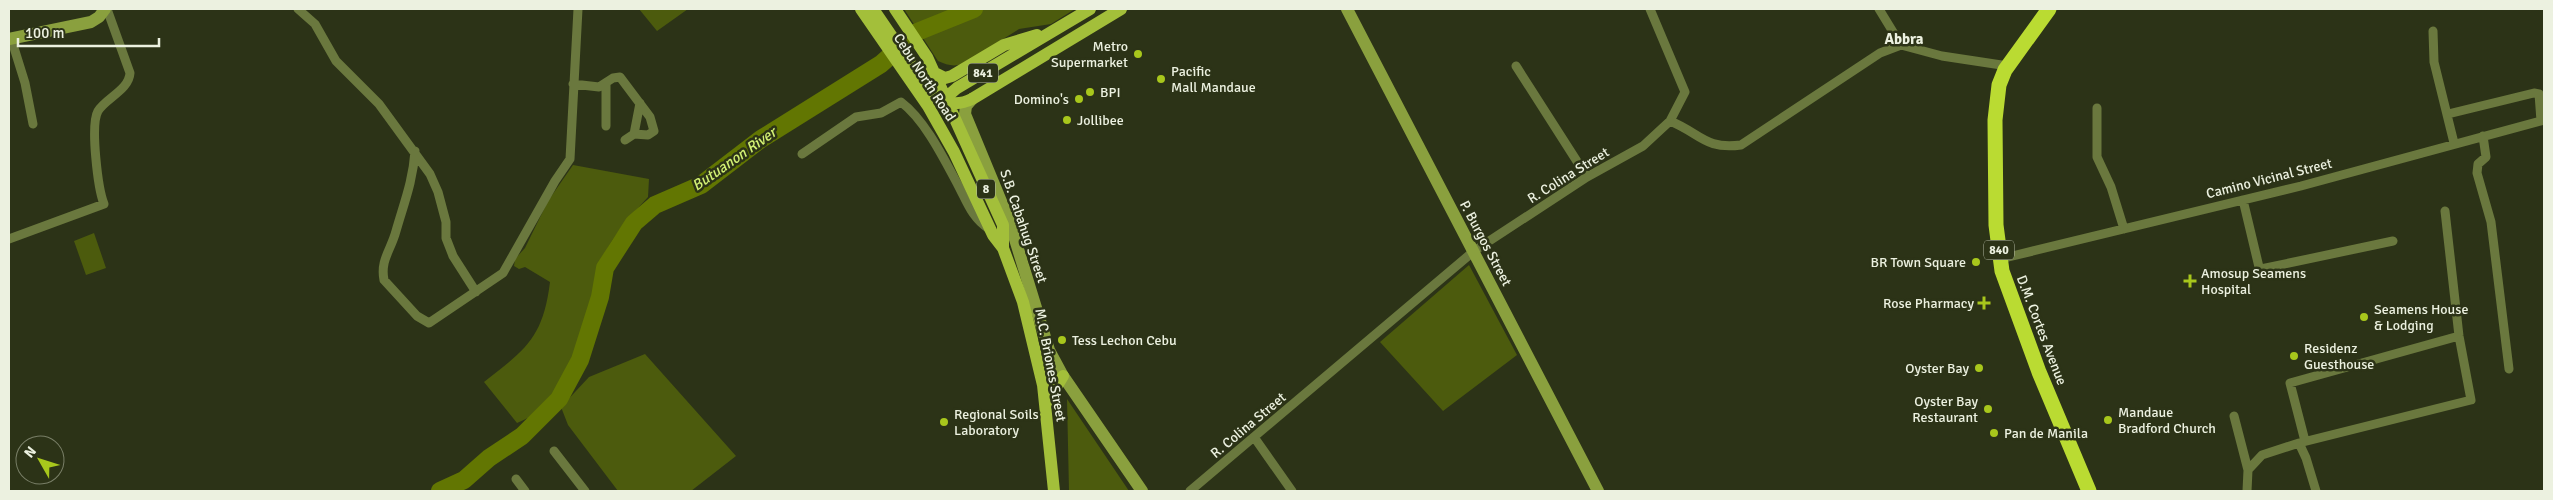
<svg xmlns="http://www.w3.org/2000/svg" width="2553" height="500" viewBox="0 0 2553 500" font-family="Signika,sans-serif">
<rect width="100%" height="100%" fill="#2c3317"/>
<!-- green -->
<path fill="#4c5b0d" d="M639 9H688L657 31Z
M904 9H1075L1051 24 1019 29 963 64C953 67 947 65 938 61Z
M573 165 649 179 648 197C629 218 607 240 599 269 596 278 597 289 595 299 588 327 575 372 557 394 547 407 532 417 517 423L484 382C526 349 543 338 550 282L525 267 519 269 514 266 515 259 525 248 548 201Z
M94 233 106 268 86 275 74 241Z
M1469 265 1517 355 1443 411 1380 342Z
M645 354 736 456 691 491H618L568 425 561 407 589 377Z
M1067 399 1129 491H1069Z"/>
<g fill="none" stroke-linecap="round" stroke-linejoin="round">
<!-- river -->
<path stroke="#627602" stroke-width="18" d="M440 491 464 480 489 458 522 436 559 399 580 360 600 297 605 268 634 223 655 205 701 185 761 139 881 64 917 32 974 9"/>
<!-- street -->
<path stroke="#6a783e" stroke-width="9" d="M298 9 315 24 336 61 379 104 430 174 438 192 446 222V238L453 256 476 292
M1650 9 1685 92 1670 121
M1879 9 1901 45
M2433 31 2434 62 2454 143
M11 38 25 83 33 124
M1516 66 1587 177
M573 84 599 87 613 78 620 77 650 117 654 131 648 135 634 134
M2097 108V157L2111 187 2124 229
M2448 114 2534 93 2539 94 2541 121
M1670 121C1700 133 1705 150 1741 145L1880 53 1901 45 1942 56 2008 66
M606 126V83
M2483 136 2486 157 2478 164 2477 173 2491 222 2509 369
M625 140 634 134 640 103
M415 151C413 181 404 203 396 231 391 250 380 260 384 280L417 316 429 323 503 273 555 181 570 159 578 9
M802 154 856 117 881 113 901 102C925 120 944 159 958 185 967 202 972 218 989 229
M2243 200 2259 267 2261 269 2393 241
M9 239 104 204C98 189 90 125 98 111 106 98 129 90 130 73L107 9
M2000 259 2301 186 2544 120
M2234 416 2248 470
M1254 437 1292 491
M2305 441 2290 383 2459 336
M2299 443 2306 458 2316 491
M554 451 585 491
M516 479 525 491
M1190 491 1474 251 1587 177 1643 146 1670 121
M2247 491 2248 470 2262 455 2299 443 2471 400 2459 336 2445 211"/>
<!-- secondary -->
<path stroke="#8aa03e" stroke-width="12" d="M1347 9 1598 491
M9 39 91 22 99 17 105 9
M972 99 966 106 965 114 1010 223 1049 350 1063 376 1142 491"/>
<!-- primary -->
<path stroke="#a3bf3a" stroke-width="12" d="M861 9 928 106 954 152 993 235 1003 248 1023 302 1043 385 1054 491
M873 9 929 91C941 103 956 107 972 99L1121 9
M895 9 927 57 1003 225V248
M933 72 945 78 952 76 1004 45 1037 35
M945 106 950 94 957 88 1090 9
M1046 404 1063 376"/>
<!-- highway -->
<path stroke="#badb32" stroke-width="15" d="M2049 9 2005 70 1999 85 1995 120 1996 225 2002 271 2039 372 2089 491"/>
</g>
<!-- markers -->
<g fill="#a8c71c" stroke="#2c3317" stroke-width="2">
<circle cx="1138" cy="54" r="5"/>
<circle cx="1161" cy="79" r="5"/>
<circle cx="1090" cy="92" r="5"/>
<circle cx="1079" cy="99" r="5"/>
<circle cx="1067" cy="120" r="5"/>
<circle cx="1976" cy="262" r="5"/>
<path d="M2187.5 273.5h5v5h5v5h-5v5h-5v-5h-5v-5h5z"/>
<path d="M1981.5 295.5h5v5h5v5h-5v5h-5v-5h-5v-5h5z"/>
<circle cx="2364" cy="317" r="5"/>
<circle cx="1062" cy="340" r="5"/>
<circle cx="2294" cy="356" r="5"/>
<circle cx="1979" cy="368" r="5"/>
<circle cx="1988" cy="409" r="5"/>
<circle cx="2108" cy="420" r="5"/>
<circle cx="944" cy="422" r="5"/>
<circle cx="1994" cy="433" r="5"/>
</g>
<g text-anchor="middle" stroke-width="5" stroke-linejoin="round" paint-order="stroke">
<!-- shield labels -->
<g fill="#2c3317" stroke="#b2b8a4" stroke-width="1">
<rect x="968" y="63.5" width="30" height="19" rx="4"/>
<rect x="977" y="179.5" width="18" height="19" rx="4"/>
<rect x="1984" y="240.5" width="30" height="19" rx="4"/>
</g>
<g font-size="12" font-weight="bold" fill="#ecf1e0">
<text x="983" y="77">841</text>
<text x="986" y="193">8</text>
<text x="1999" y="254">840</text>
</g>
<!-- poi labels -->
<g font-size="14" fill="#ecf1e0" stroke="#2c3317" text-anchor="start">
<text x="1128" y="51" text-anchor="end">Metro<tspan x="1128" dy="16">Supermarket</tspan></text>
<text x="1171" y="76">Pacific<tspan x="1171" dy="16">Mall Mandaue</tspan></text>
<text x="1100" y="97">BPI</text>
<text x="1069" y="104" text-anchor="end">Domino's</text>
<text x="1077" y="125">Jollibee</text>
<text x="1966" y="267" text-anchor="end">BR Town Square</text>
<text x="2201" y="278">Amosup Seamens<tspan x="2201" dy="16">Hospital</tspan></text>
<text x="1974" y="308" text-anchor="end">Rose Pharmacy</text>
<text x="2374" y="314">Seamens House<tspan x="2374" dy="16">&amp; Lodging</tspan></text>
<text x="1072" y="345">Tess Lechon Cebu</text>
<text x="2304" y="353">Residenz<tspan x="2304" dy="16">Guesthouse</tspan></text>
<text x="1969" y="373" text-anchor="end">Oyster Bay</text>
<text x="1978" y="406" text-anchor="end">Oyster Bay<tspan x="1978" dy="16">Restaurant</tspan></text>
<text x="2118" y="417">Mandaue<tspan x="2118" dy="16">Bradford Church</tspan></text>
<text x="954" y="419">Regional Soils<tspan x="954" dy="16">Laboratory</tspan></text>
<text x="2004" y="438">Pan de Manila</text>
</g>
<!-- street labels -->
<g font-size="14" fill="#ecf1e0" stroke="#2c3317">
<text transform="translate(925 77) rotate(57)" y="5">Cebu North Road</text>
<text transform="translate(1568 175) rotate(-32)" y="5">R. Colina Street</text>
<text transform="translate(2269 178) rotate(-14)" y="5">Camino Vicinal Street</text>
<text transform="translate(1024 226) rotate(71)" y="5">S.B. Cabahug Street</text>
<text transform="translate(1486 243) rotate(62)" y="5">P. Burgos Street</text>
<text transform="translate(2042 330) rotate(69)" y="5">D.M. Cortes Avenue</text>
<text transform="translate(1051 365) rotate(79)" y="5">M.C. Briones Street</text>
<text transform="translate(1248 425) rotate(-40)" y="5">R. Colina Street</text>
</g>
<!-- neighbourhood labels -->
<g font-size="15" font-weight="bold" fill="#ecf1e0" stroke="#2c3317">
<text x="1904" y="44">Abbra</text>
</g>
<!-- water labels -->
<g font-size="15" font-style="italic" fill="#d4f274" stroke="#2c3317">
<text transform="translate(734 159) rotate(-35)" y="5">Butuanon River</text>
</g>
</g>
<!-- border -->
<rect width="2553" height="500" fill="none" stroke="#ecf1e0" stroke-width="20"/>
<!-- north arrow -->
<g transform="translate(40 460) rotate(309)"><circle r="24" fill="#2c3317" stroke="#797f67"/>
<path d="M0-4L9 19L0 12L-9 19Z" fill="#a8c71c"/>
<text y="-8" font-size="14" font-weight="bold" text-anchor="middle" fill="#ecf1e0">N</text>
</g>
<!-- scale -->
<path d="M18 38v8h141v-8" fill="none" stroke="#ecf1e0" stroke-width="2.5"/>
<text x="25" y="38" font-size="15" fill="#ecf1e0" stroke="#2c3317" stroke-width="4" paint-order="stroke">100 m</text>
</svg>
